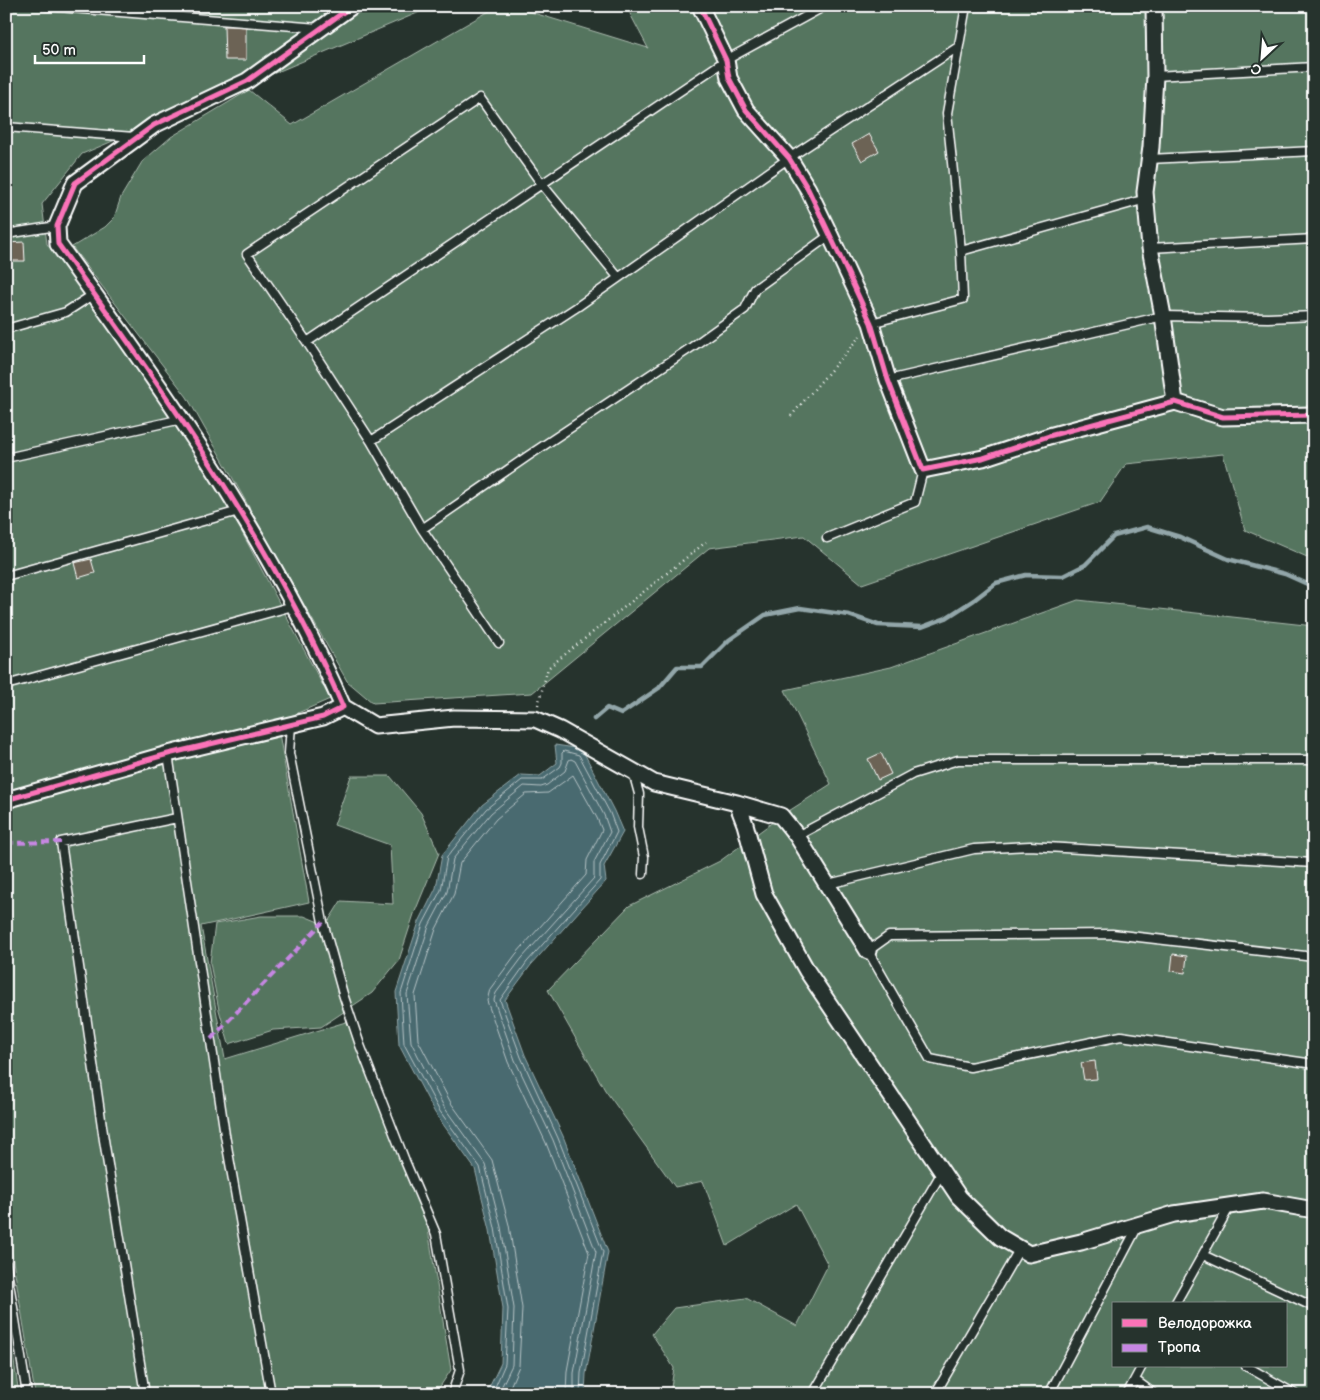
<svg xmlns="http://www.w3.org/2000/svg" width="1320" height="1400" viewBox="0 0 1320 1400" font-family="'Balsamiq Sans',sans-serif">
<rect width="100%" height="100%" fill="#26332d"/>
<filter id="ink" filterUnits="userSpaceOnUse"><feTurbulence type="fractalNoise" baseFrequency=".02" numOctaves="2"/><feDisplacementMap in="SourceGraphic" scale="10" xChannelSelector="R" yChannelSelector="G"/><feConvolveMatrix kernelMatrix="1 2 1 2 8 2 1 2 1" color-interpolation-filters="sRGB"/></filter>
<g filter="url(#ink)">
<!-- green -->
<path fill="#54745e" stroke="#aabaae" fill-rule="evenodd" d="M6 6H434L82 154 42 204 47 244 181 417 330 699 277 722 309 902 201 926 225 1059 349 1021 427 1223 451 1370 435 1394H35L6 1219Z
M498 6H511L648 48 626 6H1314V560L1245 530 1223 454 1126 464 1100 502 862 584 804 536 709 548 532 693 373 703 347 681 187 397 72 247 105 227 114 218 121 197 142 162 171 137 249 90 292 125Z
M1078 600 1314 626V1394H670L674 1368 652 1334 674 1308 746 1298 797 1326 828 1265 796 1204 727 1246 703 1181 675 1187 605 1090 548 990 629 906 720 861 781 816 831 784 785 690 891 667ZM1114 1304H1286V1366H1114Z
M351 776H390L421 813 439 853 414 914 399 960 372 993 321 1027 273 1030 229 1044 219 1010 210 963 215 924 261 916H304L326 925 341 901 393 904 390 845 334 825Z
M6 1309 19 1394H6Z"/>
<!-- water -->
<path fill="#496a70" stroke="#92a6a9" d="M555 745 582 749 614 811 623 832 604 866 606 881 531 965 505 1000 525 1055 563 1136 608 1252 586 1374 585 1394H486L501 1363 503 1308 490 1230 475 1169 435 1113 399 1045 396 992 419 922 436 888 442 855 482 805 521 775 540 776 557 763Z"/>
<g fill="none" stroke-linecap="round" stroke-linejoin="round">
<!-- shore -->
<path stroke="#b6c3c6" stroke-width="1" d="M492 1394 505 1364 508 1309 495 1228 480 1167 439 1110 404 1044 401 993 423 924 441 890 447 857 486 809 522 780H542L560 767 562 763V753L564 751 579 755 610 813 617 832 600 865V880L527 962 500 1000 521 1057 558 1138 603 1252 581 1373 580 1394
M498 1394 512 1365 514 1308 501 1227 485 1164 444 1107 411 1042 407 994 429 926 447 892 453 859 491 813 524 786 541 787 547 785 565 771 569 760 571 759 575 761 604 815 610 832 594 862V878L522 958 496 993 494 1000 515 1060 553 1140 596 1252 574 1373V1394
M507 1394 519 1366 522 1308 509 1225 492 1160 451 1103 418 1040 415 995 436 929 454 894 460 863 496 819 526 794 548 793 573 775 597 818 602 830 587 860 586 875 516 954 490 989 487 1001 508 1062 546 1143 589 1253 567 1371 566 1394"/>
<!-- stream -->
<path stroke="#92a6a9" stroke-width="4.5" d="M594 719 607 708 621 714 659 688 677 667H702L729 640 765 615 800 608 849 615 878 625 922 627 946 618 974 600 996 583 1026 575 1063 576 1085 565 1114 536 1147 527 1180 537 1228 559 1285 574 1314 587"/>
</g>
<!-- building -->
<path fill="#6c6454" stroke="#fff" d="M224 26H246V60H225Z
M869 134 879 151 862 161 852 144Z
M24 242 25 261H6V243Z
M91 559 95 573 78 578 74 563Z
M881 753 891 774 878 780 868 759Z
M1173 954 1187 956 1185 973 1171 971Z
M1095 1061 1097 1079 1084 1080 1081 1063Z"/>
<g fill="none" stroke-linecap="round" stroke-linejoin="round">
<!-- lane casing -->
<g stroke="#fff" stroke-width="11">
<path id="lane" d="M46 6 318 28
M1155 76 1314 67
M6 127 134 137
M1149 159 1314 151
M6 234 57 226
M1150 248 1314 239
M961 251 1146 199
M871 323 963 299 961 251 947 113 966 6
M6 329 66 312 94 294
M307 342 726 60 825 6
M888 380 1163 316 1268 318 1314 316
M371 441 577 307 789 158 958 47
M6 458 182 419
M422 529 528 456 692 347 745 309 755 289 830 235
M827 538 915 502 923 470
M6 576 239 511
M499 643 422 529 371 441 307 342 247 254 480 98 541 183 618 277
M6 685 293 606
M291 725 289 753 323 922 343 994 360 1045 405 1161 436 1234 460 1370 452 1394
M168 754 225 1135 271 1394
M633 772 639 794 638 827 644 857 643 874
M797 836 913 774 958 760H1314
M828 884 974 849 1030 846 1314 863
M1314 957 1112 934 889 936 868 951 930 1059 970 1067 1121 1036 1314 1064
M1203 1255 1314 1307
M6 1264 27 1394
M1175 1304 1230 1206
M1246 1366 1295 1394
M1135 1380 1154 1394
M145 1394 104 1140 61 842 177 818
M813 1394 942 1172
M935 1394 1020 1248
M1049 1394 1138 1226
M1127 1394 1142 1366"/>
</g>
<!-- street casing -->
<g stroke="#fff" stroke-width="19">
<path id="street" d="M700 6 726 60 729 78 746 110 789 158 808 189 830 235 871 323 888 380 923 470 983 458 1049 436 1175 402 1223 417 1314 415
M1154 6 1155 76 1151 147 1145 192 1150 248 1163 316 1175 402
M343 707 375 726 454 718 535 719 560 730 654 783 737 803 781 816 797 836 868 951
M6 800 168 754 323 717 343 707C272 542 163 389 58 244L57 226 75 183 154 125 247 81 352 6
M737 803 745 824 764 894 807 971 959 1197 1000 1237 1029 1254 1081 1242 1174 1214 1263 1201 1314 1210"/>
</g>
<!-- path -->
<path stroke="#fff" stroke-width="2.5" stroke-dasharray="1 4" stroke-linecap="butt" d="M791 416 860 336
M538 705 548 668 706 542"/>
<!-- lane -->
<use href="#lane" stroke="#26332d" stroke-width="8"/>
<!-- street -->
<use href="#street" stroke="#26332d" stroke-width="15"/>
<!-- quiet -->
<path stroke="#c787e3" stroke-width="4" stroke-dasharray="8 4" stroke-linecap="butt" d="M6 843 61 842
M211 1039 323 922"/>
<!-- cycleway casing -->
<g stroke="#26332d" stroke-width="8">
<path id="cycleway" d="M700 6 726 60 729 78 746 110 789 158 808 189 830 235 871 323 888 380 923 470 983 458 1049 436 1175 402 1223 417 1314 415
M6 800 168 754 323 717 343 707C272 542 163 389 58 244L57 226 75 183 154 125 247 81 352 6"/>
</g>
<!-- cycleway -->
<use href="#cycleway" stroke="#fb73b8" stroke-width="5"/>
</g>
</g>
<!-- margin -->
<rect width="1320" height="1400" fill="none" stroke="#26332d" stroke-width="25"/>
<rect x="12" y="12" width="1295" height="1375" fill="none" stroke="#fff" stroke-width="2" filter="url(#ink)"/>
<!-- legend -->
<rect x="1112" y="1302" width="175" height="65" fill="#26332d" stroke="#7d8581"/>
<rect x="1122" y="1319" width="25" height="8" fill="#fb73b8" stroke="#7d8581"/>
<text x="1158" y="1328" font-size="15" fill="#ffffff">Велодорожка</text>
<rect x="1122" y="1344" width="25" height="8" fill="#c787e3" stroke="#7d8581"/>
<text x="1158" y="1352" font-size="15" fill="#ffffff">Тропа</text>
<!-- north arrow -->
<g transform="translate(1262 58) rotate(206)" stroke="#26332d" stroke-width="4" paint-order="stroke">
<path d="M0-4L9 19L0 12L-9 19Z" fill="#ffffff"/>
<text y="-8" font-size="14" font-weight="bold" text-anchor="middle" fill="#ffffff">С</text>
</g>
<!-- scale -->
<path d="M35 55v8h109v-8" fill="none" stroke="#ffffff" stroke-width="2.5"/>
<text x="42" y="55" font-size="15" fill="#ffffff" stroke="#26332d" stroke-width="4" paint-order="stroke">50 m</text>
</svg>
